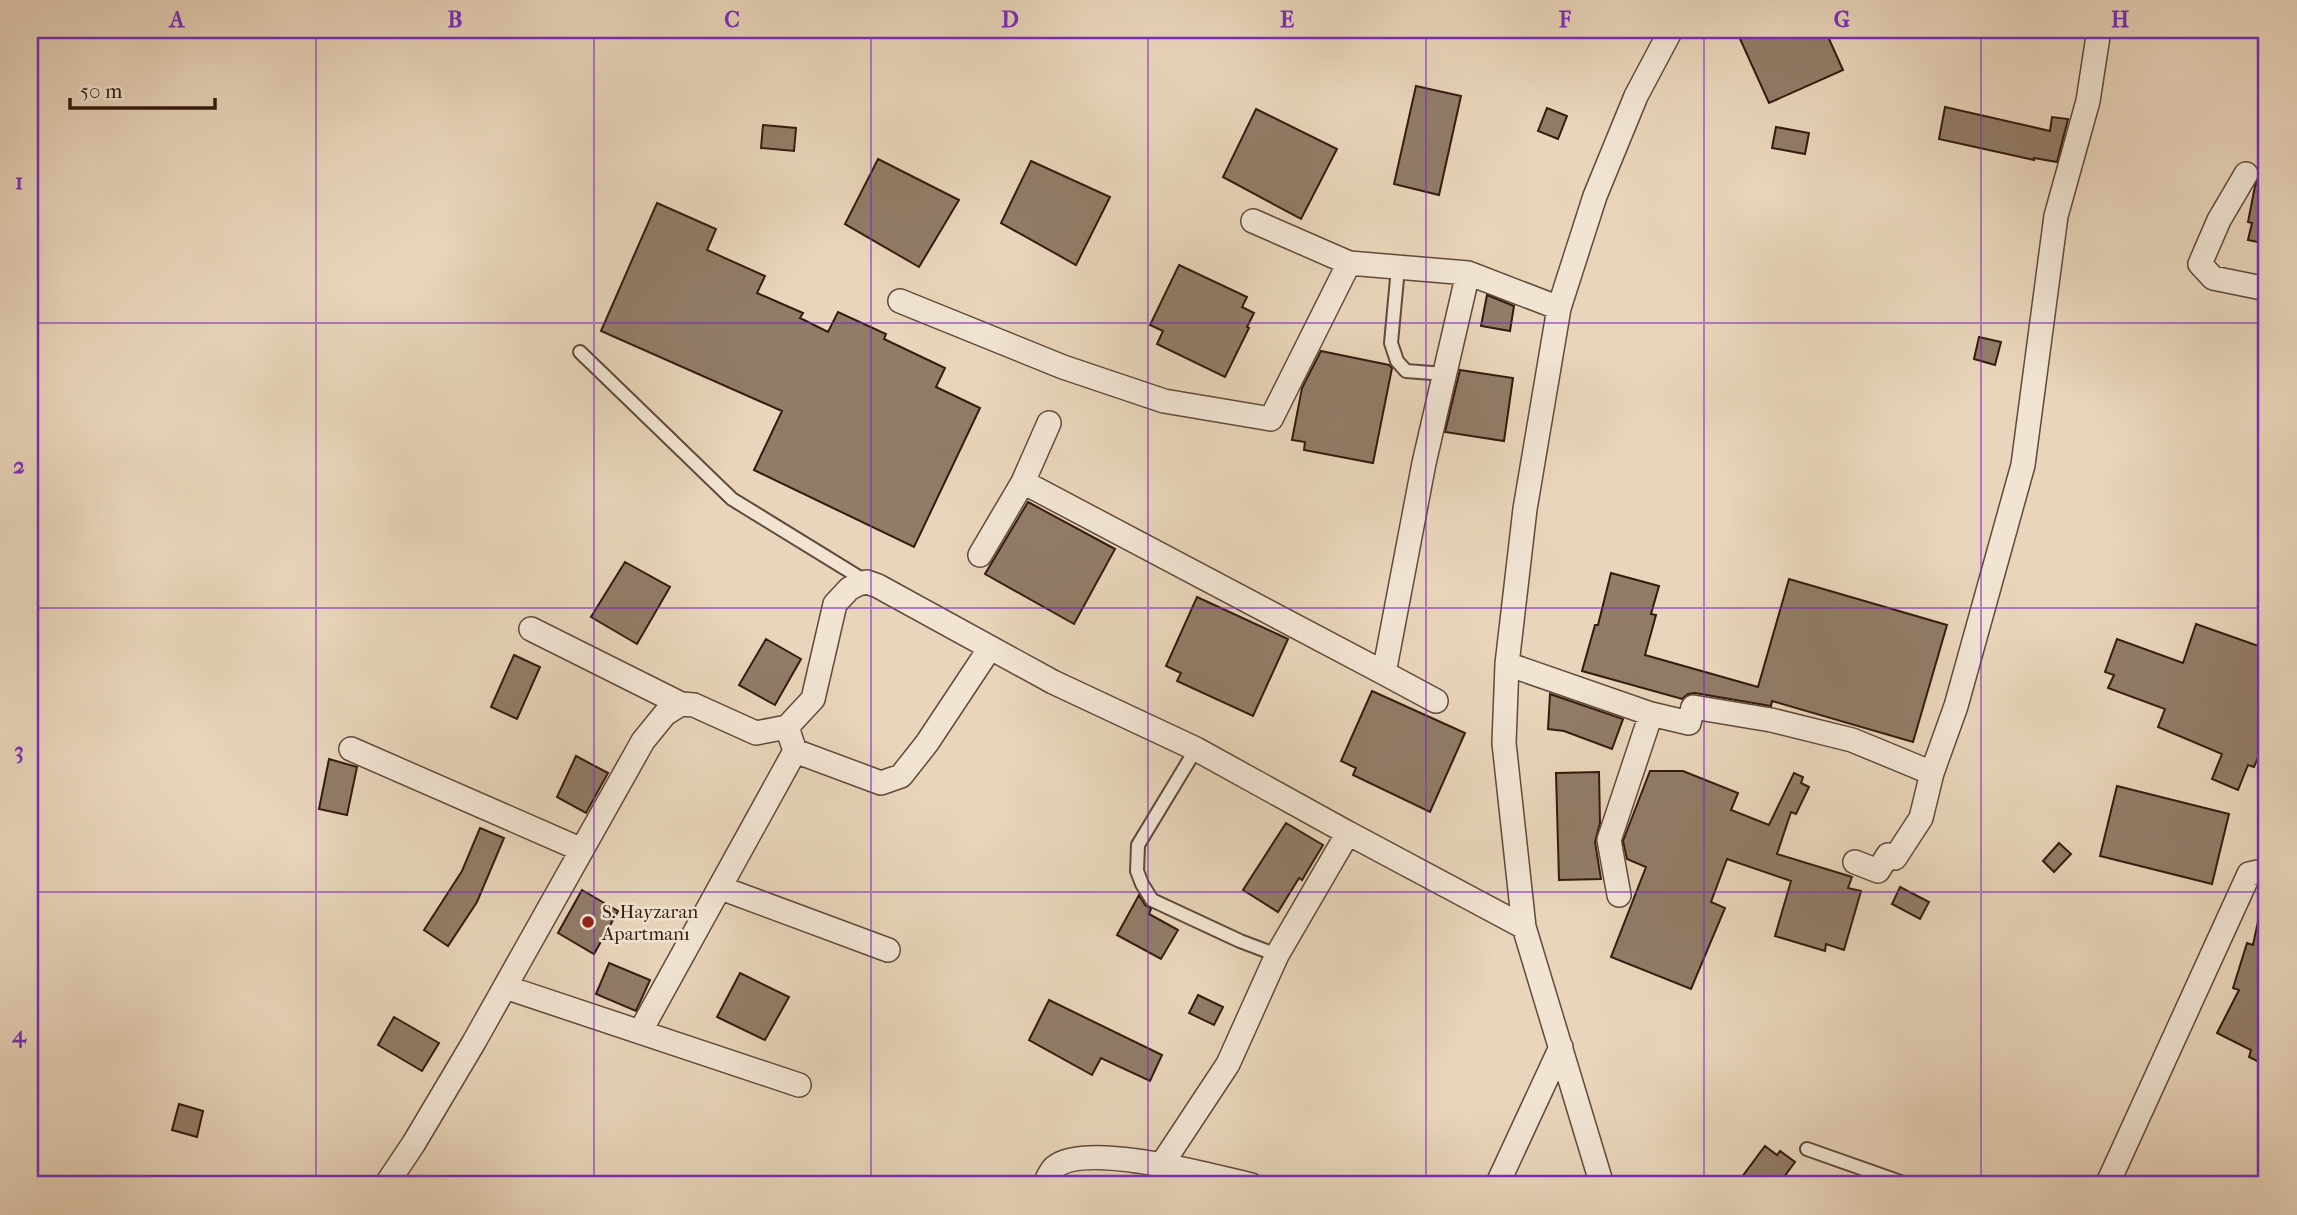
<svg xmlns="http://www.w3.org/2000/svg" width="2297" height="1215" viewBox="0 0 2297 1215" font-family="'IM FELL French Canon',serif">
<rect width="100%" height="100%" fill="#e9d5bb"/>
<filter id="stains"><feTurbulence type="fractalNoise" baseFrequency=".00286" numOctaves="4"/><feColorMatrix values="0 0 0 0 .2 0 0 0 0 .09 0 0 0 0 .02 0 0 0 .5 -.17"/></filter>
<radialGradient id="worn" r=".72"><stop offset=".6" stop-color="#630" stop-opacity="0"/><stop offset="1" stop-color="#630" stop-opacity=".3"/></radialGradient>
<!-- building -->
<path fill="#927c68" stroke="#331b0e" stroke-width="2" d="M1736 30H1825L1843 70 1769 103Z
M1416 86 1461 96 1439 195 1394 184Z
M1945 107 2050 131 2052 117 2068 119 2057 162 2034 158V160L1939 139Z
M1547 108 1567 116 1558 139 1538 131Z
M1256 109 1337 149 1301 219 1223 177Z
M763 125 796 128 794 151 761 148Z
M1776 127 1809 133 1805 154 1772 148Z
M878 159 959 200 919 267 845 224Z
M1031 161 1110 197 1076 265 1001 223Z
M2260 162 2267 163V244L2248 240 2252 223 2248 222 2255 186 2260 175Z
M657 203 716 229 707 250 765 276 757 293 803 313 800 318 828 332 838 312 886 334 884 339 945 368 936 387 980 408 914 547 754 470 782 411 601 331Z
M1179 265 1247 297 1242 307 1254 313 1247 327 1249 328 1225 377 1157 344 1163 331 1150 325Z
M1487 295 1514 306 1510 331 1481 326Z
M1979 337 2001 342 1995 365 1974 359Z
M1321 351 1389 365 1392 368 1373 463 1304 450 1305 442 1292 440 1302 388Z
M1460 370 1513 378 1504 441 1445 432Z
M1028 502 1115 549 1074 624 985 574Z
M625 562 670 587 637 644 591 617Z
M1611 573 1659 586 1651 614 1656 615 1645 655 1758 687 1789 579 1947 625 1913 742 1772 701 1771 706 1695 693 1688 694 1682 699 1582 671 1595 625H1598Z
M1197 597 1288 639 1253 716 1177 681 1181 673 1166 666Z
M2196 624 2267 649V736L2254 767 2248 765 2238 790 2212 779 2222 754 2158 727 2165 709 2108 688 2114 675 2105 672 2117 639 2183 663Z
M766 639 801 659 775 705 739 685Z
M514 655 540 667 517 719 491 707Z
M1372 691 1465 733 1430 812 1353 775 1356 768 1341 761Z
M1550 694 1623 719 1612 749 1564 731 1548 729Z
M576 756 608 773 586 813 557 797Z
M329 759 357 767 347 815 319 809Z
M1650 771H1683L1738 793 1731 810 1769 825 1794 773 1803 777 1801 783 1809 787 1796 814 1791 812 1777 854 1852 877 1848 888 1861 891 1844 950 1826 944 1825 951 1775 936 1791 881 1727 859 1711 902 1725 908 1691 989 1611 957 1646 867 1627 859 1623 841Z
M1599 772 1600 823 1595 842 1601 879 1559 880 1556 773Z
M2117 786 2229 814 2212 884 2100 856Z
M1286 823 1323 845 1302 880 1299 878 1278 912 1243 890Z
M480 828 504 838 477 902 448 946 424 930 462 871Z
M2059 843 2071 854 2054 872 2043 861Z
M1900 887 1929 902 1920 919 1892 904Z
M582 890 618 911 594 954 558 933Z
M1139 895 1145 905 1151 909 1149 914 1178 930 1161 959 1117 935Z
M2260 912 2267 913V1066L2249 1057 2251 1050 2217 1033 2239 990 2233 988 2247 943 2253 945Z
M609 963 650 980 636 1011 596 994Z
M740 973 789 997 765 1040 717 1017Z
M1198 995 1223 1007 1214 1025 1189 1013Z
M1049 1000 1162 1055 1150 1081 1101 1058 1092 1075 1029 1040Z
M394 1017 439 1043 422 1071 378 1045Z
M179 1104 203 1111 197 1137 172 1130Z
M1765 1146 1777 1155 1780 1151 1795 1162 1778 1185H1736Z"/>
<g fill="none" stroke-linecap="round" stroke-linejoin="round">
<!-- lane casing -->
<g stroke="#604a39" stroke-width="16">
<path id="lane" d="M1398 268 1391 343 1397 361 1406 371 1445 374
M580 352 732 499 867 582
M1196 749 1138 845 1137 871 1142 884 1152 900 1240 941 1277 955
M1807 1149 1909 1185"/>
</g>
<!-- street casing -->
<g stroke="#604a39" stroke-width="26">
<path id="street" d="M2246 174 2219 220 2200 264 2213 278 2267 289
M1253 221 1349 263
M900 301 1063 367 1164 401 1271 419 1349 263 1468 273 1559 308
M1023 482 1384 673 1424 463 1468 273
M980 555 1023 482 1049 423
M531 629 681 704
M1507 664 1651 714 1689 723 1693 707 1771 720 1852 740 1932 773 1956 706 2023 465 2056 216 2088 101 2099 30
M1384 673 1436 701
M351 749 582 850
M795 751 881 783 901 776 927 743 990 648
M1855 862 1878 871 1888 855 1895 858 1921 818 1932 773
M721 888 888 950
M1619 895 1609 840 1651 714
M505 987 799 1085
M640 1032 795 751 787 727
M1162 1164 1228 1064 1277 955 1348 833 1524 927
M386 1185 414 1143 474 1042 643 741 665 714 681 704 694 705 756 733 787 727 813 699 835 604 849 589 858 584 867 582 878 586 1053 682 1196 749 1348 833
M1044 1185C1047 1180 1050 1171 1055 1167 1086 1141 1213 1176 1251 1185
M1497 1185 1561 1047
M1602 1185 1524 927 1504 743 1507 664 1525 509 1559 308 1595 196 1636 96 1671 30
M2107 1185 2249 874 2267 870"/>
</g>
<!-- lane -->
<use href="#lane" stroke="#f1e4d3" stroke-width="12"/>
<!-- street -->
<use href="#street" stroke="#f1e4d3" stroke-width="23"/>
</g>
<!-- grid -->
<path fill="none" stroke="#7b2cbf" stroke-width="2" stroke-opacity="0.55" d="M316 30V1185M594 30V1185M871 30V1185M1148 30V1185M1426 30V1185M1704 30V1185M1981 30V1185M30 323H2267M30 608H2267M30 892H2267"/>
<!-- markers -->
<circle fill="#8f2418" stroke="#f1e4d3" stroke-width="2.5" cx="588" cy="922" r="7"/>
<g text-anchor="middle" stroke-width="5" stroke-linejoin="round" paint-order="stroke">
<!-- poi labels -->
<g font-size="19" fill="#331b0e" stroke="#f1e4d3" text-anchor="start">
<text x="602" y="918">S. Hayzaran<tspan x="602" dy="22">Apartmanı</tspan></text>
</g>
</g>
<!-- margin -->
<rect width="2297" height="1215" fill="none" stroke="#e9d5bb" stroke-width="77"/>
<!-- scale -->
<path d="M70 98v10h145v-10" fill="none" stroke="#331b0e" stroke-width="3.5"/>
<text x="80" y="98" font-size="21" fill="#331b0e" stroke="#f1e4d3" stroke-width="5" paint-order="stroke">50 m</text>
<rect x="38" y="38" width="2220" height="1138" fill="none" stroke="#7b2cbf" stroke-width="2.5"/>
<g font-size="23" text-anchor="middle" font-weight="bold" fill="#7b2cbf">
<text x="177" y="27">A</text>
<text x="455" y="27">B</text>
<text x="732" y="27">C</text>
<text x="1010" y="27">D</text>
<text x="1287" y="27">E</text>
<text x="1565" y="27">F</text>
<text x="1842" y="27">G</text>
<text x="2120" y="27">H</text>
<text x="19" y="189">1</text>
<text x="19" y="473">2</text>
<text x="19" y="758">3</text>
<text x="19" y="1042">4</text>
</g>
<rect width="100%" height="100%" filter="url(#stains)"/>
<rect width="100%" height="100%" fill="url(#worn)"/>
</svg>
